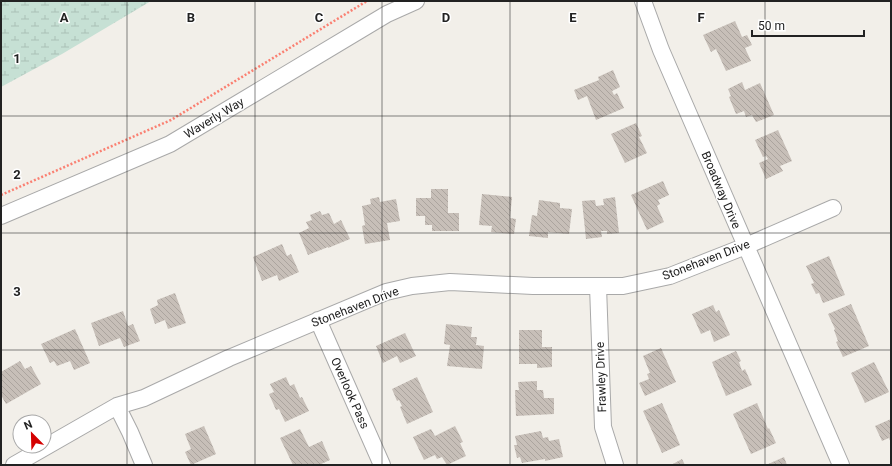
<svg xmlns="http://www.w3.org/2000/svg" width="892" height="466" viewBox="0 0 892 466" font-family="Roboto,sans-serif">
<defs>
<pattern id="wetland-marsh" width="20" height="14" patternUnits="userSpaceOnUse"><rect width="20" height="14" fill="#c6e0d4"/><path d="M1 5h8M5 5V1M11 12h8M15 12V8" fill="none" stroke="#aac0b6"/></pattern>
<pattern id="building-back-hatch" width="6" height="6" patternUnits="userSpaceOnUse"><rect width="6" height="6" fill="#c7bfb8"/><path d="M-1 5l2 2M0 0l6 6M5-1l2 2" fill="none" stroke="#aba49e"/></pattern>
</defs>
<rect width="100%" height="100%" fill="#f2efe9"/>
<!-- wetland -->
<path fill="url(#wetland-marsh)" d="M1 1H151L62 54 1 87Z"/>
<!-- building -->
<path fill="url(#building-back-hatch)" d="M735 21 742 37 747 35 752 45 745 48 751 61 726 71 716 49 711 52 703 35Z
M613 70 620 87 612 91 614 95 617 93 624 108 596 120 587 96 578 100 574 90 599 80 598 77Z
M742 82 745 90 760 83 774 115 756 122 752 115 746 117 744 111 736 114 729 97 731 96 728 89Z
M636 123 642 136 639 137 647 153 625 163 611 134Z
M778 130 792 161 780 166 783 171 766 179 759 163 768 159 766 156 763 157 755 140Z
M663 181 669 195 658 200 660 204 657 206 664 222 647 230 631 195Z
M431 189H448V213H459V231H432V225H425V216H416V198H431Z
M482 194 512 197 510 218 516 219 514 234 491 232 492 226 479 225Z
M379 197 380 202 396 199 400 221 387 223 390 240 365 244 362 226 365 225 362 206 371 204 370 199Z
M615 197 619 233 607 234V231H601L602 237 586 239 582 201 595 200 596 206 604 205 603 199Z
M539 200 560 203V208L572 209 569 234 548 232V238L529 236 532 215 537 216Z
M320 211 322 215 329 213 334 224 341 220 350 239 328 248V247L308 255 299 233 309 228 306 222 312 220 310 215Z
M282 244 287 256 291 254 299 272 279 281 277 275 262 281 253 257Z
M829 256 845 295 823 303 819 293 816 294 811 284 814 283 806 266Z
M175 293 186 323 168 329 165 320 155 324 150 309 158 305 157 300Z
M851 304 869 346 843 357 836 342 838 341 834 330 835 329 828 314Z
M713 305 716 312 719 310 730 335 714 342 710 330 701 334 692 314Z
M123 311 128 326 133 324 140 341 124 347 120 338 99 346 91 323Z
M446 324 472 327 471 337H477L476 345 484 346 482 369 447 366 450 345 444 344Z
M75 329 90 363 74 370 70 361 57 366 54 361 50 363 41 344Z
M519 330H542V347H552V367L537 368V364H519Z
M405 333 416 356 400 363 397 356 383 363 376 346Z
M661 348 676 382 645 396 639 383 649 379 647 374 650 373 643 356Z
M736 351 741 361 739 362 742 371 745 369 752 385 726 396 712 362Z
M20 361 25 369 31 366 41 384 6 404 1 395V372Z
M874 362 889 392 865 403 851 373Z
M286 377 290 386 294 384 300 398 302 397 309 411 285 422 279 409 276 410 269 394 274 392 270 384Z
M417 377 433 412 407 424 400 407 402 406 399 400 397 401 392 389Z
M537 381V390H543L544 398H554V414L516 416 515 390H519L518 382Z
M662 403 680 445 662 453 643 411Z
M757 403 768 429 769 428 776 443 751 454 733 414Z
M891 419V443L889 438 882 441 875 426Z
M204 426 216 454 191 465 185 452 191 449 185 434Z
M455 426 463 442 460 443 466 456 447 465 442 457 437 459 435 455 424 460 413 437 431 429 435 436Z
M300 429 309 447 322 441 330 460 319 465H293L280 438Z
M541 431 543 438 548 437 549 441 559 439 563 457 545 461V459L522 463 520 457 517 458 514 445H517L515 436Z
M784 457 787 465H766Z
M682 459 685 465H671Z"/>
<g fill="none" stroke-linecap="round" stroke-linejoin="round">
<!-- minor casing -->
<g stroke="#a9a9a9" stroke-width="18">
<path id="minor" d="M643 1 661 50 841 465
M1 216 170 144 387 14 416 1
M598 286 603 427 615 465
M318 320 382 465
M117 406 130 432 144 465
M14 465 117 406 144 398 229 358 386 292 412 286 450 282 533 286H623L670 276 746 246 833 208"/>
</g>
<!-- path -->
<path stroke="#fa8072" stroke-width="2.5" stroke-dasharray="2 2" stroke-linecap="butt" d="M1 195 171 120 367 1"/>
<!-- minor -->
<use href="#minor" stroke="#fff" stroke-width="16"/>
</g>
<!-- grid -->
<path fill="none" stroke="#222" stroke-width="1" stroke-opacity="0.55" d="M127 1V465M255 1V465M382 1V465M510 1V465M637 1V465M765 1V465M1 116H891M1 233H891M1 350H891"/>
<g text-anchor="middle" stroke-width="3" stroke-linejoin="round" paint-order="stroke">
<!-- street labels -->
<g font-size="12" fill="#222" stroke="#fff">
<text transform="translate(214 118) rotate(-31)" y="4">Waverly Way</text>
<text transform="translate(721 190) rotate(67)" y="4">Broadway Drive</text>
<text transform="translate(706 260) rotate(-21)" y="4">Stonehaven Drive</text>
<text transform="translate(355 307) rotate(-21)" y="4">Stonehaven Drive</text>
<text transform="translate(601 377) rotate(-92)" y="4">Frawley Drive</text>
<text transform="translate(350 393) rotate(66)" y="4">Overlook Pass</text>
</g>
</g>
<g font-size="13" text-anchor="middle" font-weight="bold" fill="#222" stroke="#fff" stroke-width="3" stroke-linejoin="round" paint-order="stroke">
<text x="64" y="22">A</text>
<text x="191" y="22">B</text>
<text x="319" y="22">C</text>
<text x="446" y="22">D</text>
<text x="573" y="22">E</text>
<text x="701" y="22">F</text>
<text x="17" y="63">1</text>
<text x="17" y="179">2</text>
<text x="17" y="296">3</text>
</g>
<!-- border -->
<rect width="892" height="466" fill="none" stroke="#222222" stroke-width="4"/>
<!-- north arrow -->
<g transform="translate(32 434) rotate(337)"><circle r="19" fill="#ffffff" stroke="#a7a7a7"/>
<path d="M0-3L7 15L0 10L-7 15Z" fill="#d40000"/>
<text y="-6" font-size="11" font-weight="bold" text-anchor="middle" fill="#222222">N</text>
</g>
<!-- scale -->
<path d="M752 30v6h112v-6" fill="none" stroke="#222222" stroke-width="2"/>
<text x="758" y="30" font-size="12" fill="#222222" stroke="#ffffff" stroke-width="3" paint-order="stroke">50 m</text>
</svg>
